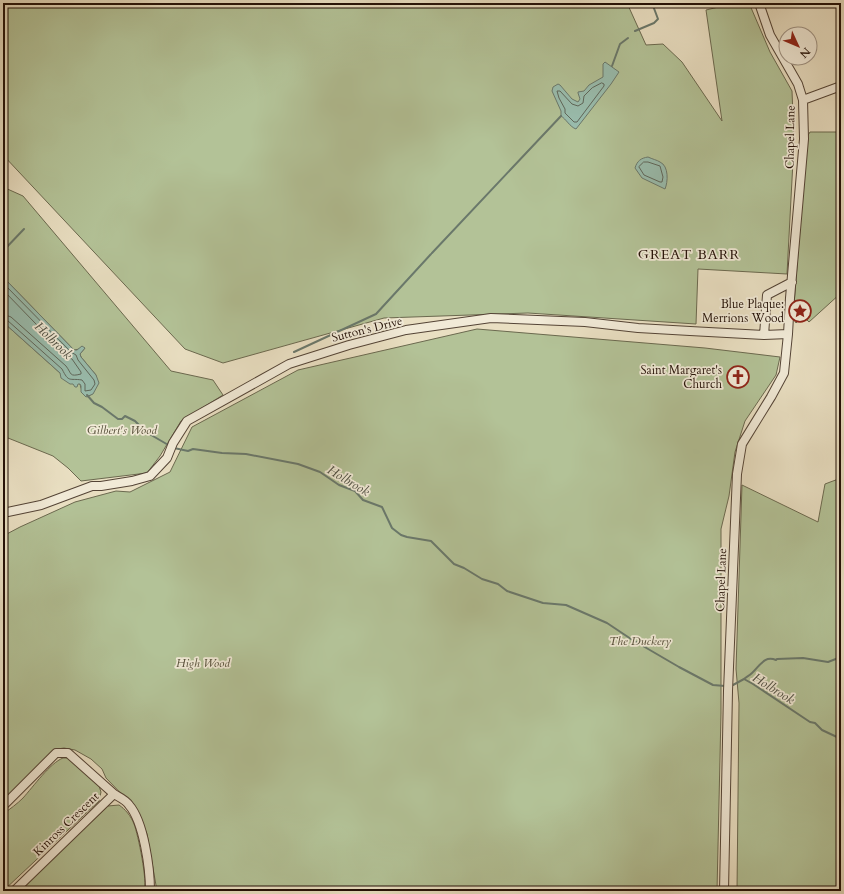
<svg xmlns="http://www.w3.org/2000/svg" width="844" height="894" viewBox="0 0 844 894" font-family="Cardo,serif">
<rect width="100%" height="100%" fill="#e9dfc2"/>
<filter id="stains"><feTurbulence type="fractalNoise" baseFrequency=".005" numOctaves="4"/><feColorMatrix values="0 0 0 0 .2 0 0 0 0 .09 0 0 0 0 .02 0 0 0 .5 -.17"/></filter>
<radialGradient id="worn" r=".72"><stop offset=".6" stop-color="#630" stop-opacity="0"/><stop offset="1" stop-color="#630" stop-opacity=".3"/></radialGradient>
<!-- green -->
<path fill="#b3c297" stroke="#6b694f" d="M3 3H627L646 45 663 44 682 62 722 121 706 10 735 3H749L770 52 792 91 794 142 787 274 698 269 696 324 528 313 384 318 223 363 185 349 3 155Z
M810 132H841V293L809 322 803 316 796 323 793 318 807 137Z
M3 187 23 196 171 371 213 380 223 395 181 421 160 456 147 473 81 481 68 468 53 456 3 436V322L60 373 80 384 81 388 87 397 92 394 96 375 81 357 80 354 85 348 74 350 3 277Z
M477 329 705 348 780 357 776 375 745 421 735 452 729 496 721 529V713L717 891H157L147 834 137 810 106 778 102 769 91 759 75 750 64 748 57 749 3 802V536L20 527 75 502 116 491 130 492 170 472 192 427 298 370Z
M841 478V891H737L739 703 736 669 742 485 818 522 825 484Z
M63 758H69L99 786 101 792 99 801 3 891V814C10 809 17 804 23 798 33 787 50 763 63 758Z
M119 805C125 809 131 816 134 824 138 834 148 883 144 891H18L108 806Z"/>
<!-- water -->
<path fill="#99bdae" stroke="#6a786b" d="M605 62 619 72 611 84 576 129C570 127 566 119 561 116V111L552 91 553 87 558 84 560 85 572 99 578 102 580 99 578 93V92L584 91 589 85 603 77V64Z
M648 157C652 159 657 160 660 162 669 166 668 182 665 189L642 178 635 168C637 161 641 158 648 157Z
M3 277 74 350H77L82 346 85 348 80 354 81 357 96 375 99 383 93 394 86 397 81 392V386L80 384H78L77 387H75L73 384H70L61 378 60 373 3 322Z"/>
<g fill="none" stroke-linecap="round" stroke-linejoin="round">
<!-- shore -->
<path stroke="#5e665a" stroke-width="1" d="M602 83 604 84V86L577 122H574L565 113V109L559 98 557 91H560L572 104 578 106 583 103 584 96 592 88Z
M644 162H648L660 166 663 177 662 182H660L644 175 639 167Z
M3 283 71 352 76 355 78 360 94 380 95 384 91 390 85 391V384L82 380C69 378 69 383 62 369L7 320 3 319
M3 290 67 356 72 359 81 372V374C69 377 72 374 66 366L11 317 3 314"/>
<!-- stream -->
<path stroke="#6a786b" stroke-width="2" d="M635 31 654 23 658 19 652 3
M612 66 620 44 628 38
M3 251 24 229
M432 253 561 116
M294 352 376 314 431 254
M87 395 94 403 102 407 118 419H122L125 416 135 421 146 432 170 446
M174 448 188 451 193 449 222 453 246 454 298 464 320 472 339 485 355 491 363 500 382 507 392 528 401 535 407 537 431 541 454 564 464 568 482 579 498 584 507 591 543 603 566 605 607 623 631 639 679 667 713 685 725 686
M744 679C746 677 749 676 752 673 760 666 764 655 776 660L777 659 803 658 828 662 841 657
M730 686 733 685 744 679 753 684 810 722 815 723 822 730 839 738 841 742"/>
<!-- minor casing -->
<g stroke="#544436" stroke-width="10">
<path id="minor" d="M803 100 841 86
M764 335 767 295 792 282
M3 513 41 505 92 486H101L132 481 150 476 167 458 173 443 187 421 289 364 349 345 406 330 491 318 585 322 638 328 690 331 764 335 788 334
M114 794C119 797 126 800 129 805 144 822 150 869 150 891
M3 806 56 753H68L114 794 14 891
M724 891 728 691 737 474 742 444 771 397 784 373 788 334 790 298 804 139 803 100 798 84 770 35 759 3"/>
</g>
<!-- minor -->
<use href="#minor" stroke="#f1ead7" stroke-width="8"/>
</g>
<!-- icons -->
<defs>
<g id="sight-ring" transform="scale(1.15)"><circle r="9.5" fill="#f1ead7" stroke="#8f2418" stroke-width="1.5"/><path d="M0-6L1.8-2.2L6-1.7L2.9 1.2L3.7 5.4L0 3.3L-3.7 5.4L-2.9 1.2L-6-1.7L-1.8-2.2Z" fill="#8f2418"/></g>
<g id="church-ring" transform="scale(1.15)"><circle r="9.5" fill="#f1ead7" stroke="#8f2418" stroke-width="1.5"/><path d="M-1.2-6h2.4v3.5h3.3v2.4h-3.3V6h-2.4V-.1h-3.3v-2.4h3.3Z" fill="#8f2418"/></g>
</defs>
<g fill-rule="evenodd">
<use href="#sight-ring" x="800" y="311"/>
<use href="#church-ring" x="738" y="377"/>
</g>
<g text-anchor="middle" stroke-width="3.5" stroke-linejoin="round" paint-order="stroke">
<!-- street labels -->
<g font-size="12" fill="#231007" stroke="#f1ead7">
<text transform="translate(790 137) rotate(-89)" y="4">Chapel Lane</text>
<text transform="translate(367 329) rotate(-14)" y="4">Sutton's Drive</text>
<text transform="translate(721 580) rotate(-88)" y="4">Chapel Lane</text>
<text transform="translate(66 824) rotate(-44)" y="4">Kinross Crescent</text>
</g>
<!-- poi labels -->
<g font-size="12" fill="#231007" stroke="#f1ead7" text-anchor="end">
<text x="784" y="308">Blue Plaque:<tspan x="784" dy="14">Merrions Wood</tspan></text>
<text x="722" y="374">Saint Margaret's<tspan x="722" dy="14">Church</tspan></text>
</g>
<!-- park labels -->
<g font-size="12" font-style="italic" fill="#554e39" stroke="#f1ead7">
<text x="122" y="434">Gilbert's Wood</text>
<text x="640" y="645">The Duckery</text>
<text x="203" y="667">High Wood</text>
</g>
<!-- water labels -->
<g font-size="13" font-style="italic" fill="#4c4d41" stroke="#f1ead7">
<text transform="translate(54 340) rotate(44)" y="5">Holbrook</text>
<text transform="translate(349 480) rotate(31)" y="5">Holbrook</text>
<text transform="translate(774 688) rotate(32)" y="5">Holbrook</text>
</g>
<!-- quarter labels -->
<g font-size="14" letter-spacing="1" fill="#231007" stroke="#f1ead7">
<text x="689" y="259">GREAT BARR</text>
</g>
</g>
<!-- margin -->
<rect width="844" height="894" fill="none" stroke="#e9dfc2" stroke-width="16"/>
<rect x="4" y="4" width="836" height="886" fill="none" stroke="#231007" stroke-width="2"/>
<rect x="8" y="8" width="828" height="878" fill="none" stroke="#231007"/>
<!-- north arrow -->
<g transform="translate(798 46) rotate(134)"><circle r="19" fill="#f1ead7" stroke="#9f9384"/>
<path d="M0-3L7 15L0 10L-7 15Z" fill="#8f2418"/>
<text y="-6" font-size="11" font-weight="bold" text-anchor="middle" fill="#231007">N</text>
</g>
<rect width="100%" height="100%" filter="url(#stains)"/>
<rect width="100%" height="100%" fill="url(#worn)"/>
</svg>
